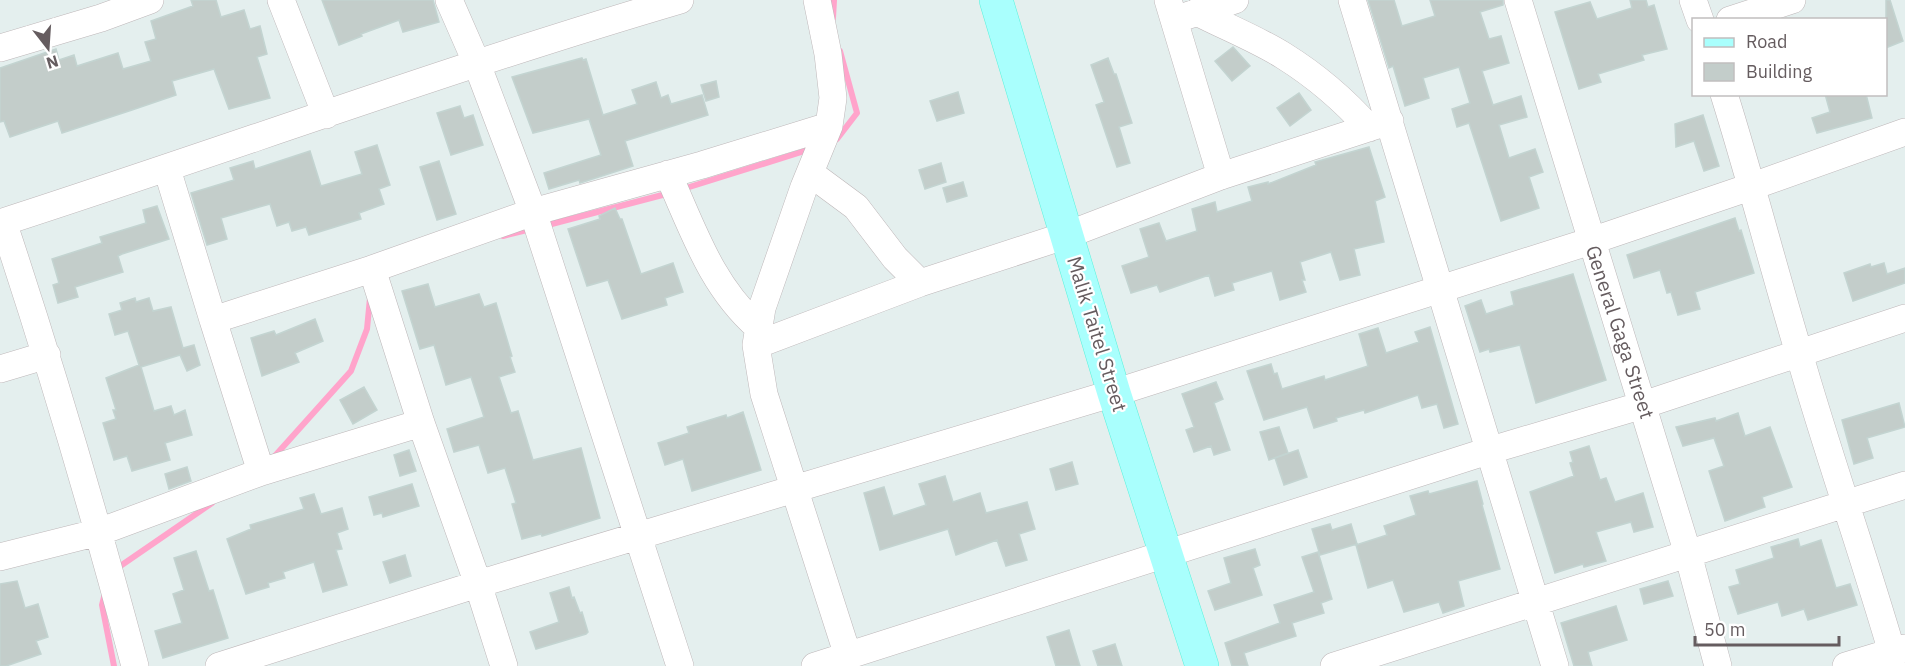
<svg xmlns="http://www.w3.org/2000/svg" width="1905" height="666" viewBox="0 0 1905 666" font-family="'IBM Plex Sans',sans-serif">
<rect width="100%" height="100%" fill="#e4efee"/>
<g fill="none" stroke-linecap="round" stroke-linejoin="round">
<!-- stream -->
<path stroke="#ffa4cb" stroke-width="6" d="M833 18 834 0
M837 139 857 113 840 51
M683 189 811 149
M544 226 670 193
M503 236 531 229
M273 458 351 371 367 329 370 298
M116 569 212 503
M105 593 102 605 114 666"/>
</g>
<!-- building -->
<path fill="#c3cdca" stroke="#c3d4d1" stroke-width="1.5" d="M191 0H216L221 17 244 10 250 29 260 26 267 54 257 57 270 98 229 109 214 69 172 81 176 95 132 110 62 133 58 121 10 137 4 121 0 122V68L56 49 59 60 74 55 77 66 118 53 123 69 151 61 145 42 156 39 151 21 193 6Z
M322 0H433L439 22 403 32 399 20 361 34 362 36 339 45Z
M1368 0H1394L1402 26 1435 16 1430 0H1503V5L1480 12 1489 39 1501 36 1509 63 1482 71 1493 105 1521 96 1527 117 1499 125 1509 158 1535 149 1543 172 1529 177 1539 208 1501 221 1469 123 1457 127 1452 109 1470 103 1459 67 1423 78 1429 98 1405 106 1393 66 1389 68Z
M1630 0H1646L1648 7 1654 5 1667 49 1642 55 1644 60 1598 74 1601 82 1579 89 1555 12 1590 2 1597 19 1632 8Z
M1886 0H1890L1903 41 1886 48Z
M1233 47 1250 66 1232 81 1215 61Z
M582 58 583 60 586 59 603 115 637 104 632 90 656 82 661 98 668 95 671 104 702 95 708 115 625 141 633 166 580 183 579 180 549 189 544 173 601 155 589 119 533 133 512 77Z
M1108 58 1114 74H1116L1132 123 1119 127 1130 163 1117 167 1096 105 1104 102 1091 65Z
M716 81 719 97 706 101 701 85Z
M958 92 964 113 937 121 930 101Z
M1299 93 1311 110 1290 126 1277 108Z
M1825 94H1866L1872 118 1817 133 1812 118 1830 112Z
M460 106 464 118 473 115 483 145 451 155 437 113Z
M1703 115 1719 166 1704 171 1694 141 1676 147 1675 124Z
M377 145 390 185 379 189 384 204 359 213 361 219 309 235 306 227 292 231 289 222 277 226 270 204 221 218 227 239 207 245 191 193 234 180 230 168 253 161 255 169 310 151 321 186 362 174 355 152Z
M1369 147 1385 197 1375 201 1384 242 1354 249 1360 275 1340 280 1331 252 1300 262 1305 280H1302L1306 292 1280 300 1272 271 1232 283 1234 290 1215 296 1209 275 1160 292 1157 285 1131 293 1122 266 1149 257 1140 229 1159 223 1166 241 1197 231 1192 209 1215 202 1217 212 1252 201 1248 187 1268 182V184L1316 165 1315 162Z
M439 161 456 214 437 220 420 167Z
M941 163 946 182 925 189 919 170Z
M963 182 967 196 947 202 943 188Z
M157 206 169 239 122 254 118 256 123 272 75 287 78 297 58 303 53 285 59 283 52 259 102 243 100 237 146 223 143 210Z
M615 208 620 219H622L641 274 673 263 683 292 665 298 667 305 622 319 608 280 587 286 568 229 600 219 599 216Z
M1735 218 1739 231 1741 230 1754 273 1695 292 1700 309 1678 315 1671 292 1667 293 1660 270 1634 278 1627 255Z
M1884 263 1887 274 1905 268V283L1853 301 1844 273 1870 264 1871 267Z
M1573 274 1606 380 1536 403 1520 345 1490 352 1489 349 1480 352 1465 306 1481 300 1486 314 1514 305 1511 292Z
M428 284 435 307 479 294 484 307 496 303 512 356 510 357 515 372 499 377 511 413 518 411 533 460 581 448 600 518 542 536 541 534 522 539 512 504 516 503 505 468 488 473 479 445 454 452 447 429 484 417 471 377 446 385 434 345 420 349 402 291Z
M135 298 136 302 149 298 153 311 171 307 183 348 194 345 200 365 187 371 180 355 141 367 154 411 171 406 174 415 185 410 192 435 165 443 170 460 132 471 127 456 114 460 103 423 116 419 113 410H116L106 378 139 365 128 331 115 335 109 314 122 310 120 303Z
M315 319 323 341 295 353 299 362 262 376 251 338 274 331 276 335Z
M1430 327 1458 424 1444 428 1437 404 1422 408 1418 395 1365 413 1364 410 1336 418 1337 421 1314 428 1307 407 1264 420 1247 371 1271 364 1274 374 1277 373 1282 389 1324 376 1325 380 1368 366 1359 334 1378 328 1386 353 1419 342 1415 332Z
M1216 382 1223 399 1214 403 1230 450 1214 455 1211 446 1194 452 1186 430 1194 427 1182 394Z
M364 387 377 410 353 424 340 400Z
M1899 403 1905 427 1867 438 1873 458 1854 464 1842 420Z
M743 412 761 470 692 491 683 459 665 465 658 443 689 433 687 427 726 415 727 418Z
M1738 413 1745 436 1770 427 1792 487 1762 497 1765 507 1725 521 1709 471 1724 466 1714 438 1683 446 1676 427 1715 418 1716 421Z
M1279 427 1288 453 1269 460 1260 432Z
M1589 446 1600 480 1606 478 1615 502 1643 493 1653 527 1634 532 1631 522 1596 532 1606 561 1584 567 1583 564 1555 573 1530 492 1574 476 1570 463 1573 462 1570 452Z
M409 450 416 471 400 476 394 455Z
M1298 450 1307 477 1284 485 1275 458Z
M1072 462 1078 484 1056 490 1050 469Z
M187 467 191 481 169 489 165 474Z
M945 476 953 502 980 493 986 513 1027 502 1035 529 1019 534 1027 560 1006 566 997 540 956 555 948 529 880 550 864 493 884 487 893 516 926 505 919 484Z
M1477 481 1483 504 1482 505 1500 569 1458 581 1464 606 1443 613 1439 602 1404 612 1393 580 1368 588 1356 545 1387 535 1384 526 1416 515 1410 496 1428 491 1429 494Z
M412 484 419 506 383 517 382 513 374 515 369 497Z
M314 494 321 514 342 508 348 529 337 533 342 549 336 550 347 585 323 592 314 562 283 572 285 578 268 583 269 587 246 594 227 539 251 529 250 525 304 509 300 498Z
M1330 524 1332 530 1351 524 1357 544 1320 555 1312 529Z
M1798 539 1800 547 1821 540 1836 588 1850 584 1857 605 1808 620 1804 609 1782 616 1778 602 1738 614 1729 587 1740 584 1736 570 1774 558 1771 547Z
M1255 549 1260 565 1253 568 1262 595 1215 610 1208 591 1231 583 1224 558Z
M196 551 209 591 213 590 228 638 163 658 155 631 182 623 173 594 184 590 174 558Z
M1318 552 1332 599 1321 603 1324 613 1292 623 1296 636 1244 653 1248 666H1232L1225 643 1280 623 1274 605 1314 592 1302 557Z
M405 555 411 576 390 583 383 562Z
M17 581 25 608 38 604 48 637 36 641 41 654 6 666H0V584Z
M1668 581 1673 596 1644 604 1640 589Z
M569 587 572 598 574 597 580 613 582 612 588 632 586 634 536 649 530 632 559 622 550 593Z
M1616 606 1627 640 1588 652 1592 666H1574L1561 623Z
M1069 630 1080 666H1056L1047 637Z
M1115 644 1122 666H1098L1093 651Z"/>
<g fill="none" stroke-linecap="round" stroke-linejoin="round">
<!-- minor casing -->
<g stroke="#beb7b9" stroke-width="28">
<path id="minor" d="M281 0 326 115
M449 0 477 64 533 212 680 666
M817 0 828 54 833 98 829 126 804 187 762 308 756 345 764 394 848 656
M1168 0 1174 20 1235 0
M1352 0 1555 666
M1518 0 1688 554 1718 666
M1693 0 1700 20
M1197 12C1226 27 1257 39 1284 56 1316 76 1344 100 1369 128
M1174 20 1221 176
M1730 20 1792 0
M0 48 101 18 150 0
M1724 94C1751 180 1773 267 1799 353 1829 458 1866 561 1896 666
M167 169 213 320 372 269 421 423 478 584 504 666
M810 173 856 207 895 258 920 283
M668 174C693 229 711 286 758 327
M372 269 533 212 702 165 829 126
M213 320 261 472
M756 345 920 283 1067 235 1221 176 1390 121
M0 369 47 355
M0 557 99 532 261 472 421 423
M135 666C95 516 52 369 3 222 229 149 452 67 680 0
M219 666 478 584 1114 393 1591 241 1753 186 1905 132
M815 666 1491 450 1643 405 1905 318
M1334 666 1905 485
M1846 666 1905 648"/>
</g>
<!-- major casing -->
<g stroke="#5bf2dc" stroke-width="34">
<path id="major" d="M996 0 1114 393 1202 666"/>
</g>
<!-- minor -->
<use href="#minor" stroke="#fff" stroke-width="27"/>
<!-- major -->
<use href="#major" stroke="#a9fffd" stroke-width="33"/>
</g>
<g text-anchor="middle" stroke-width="4.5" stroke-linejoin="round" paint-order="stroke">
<!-- street labels -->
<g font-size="20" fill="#655c5f" stroke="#fff">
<text transform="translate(1620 332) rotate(72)" y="7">General Gaga Street</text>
<text transform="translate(1097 334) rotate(73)" y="7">Malik Taitel Street</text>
</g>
</g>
<!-- legend -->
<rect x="1692" y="18" width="195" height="78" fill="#ffffff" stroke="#c1bebf" stroke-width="1.5"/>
<rect x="1704" y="38" width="30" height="9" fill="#a9fffd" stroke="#c1bebf" stroke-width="1.5"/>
<text x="1746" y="48" font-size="18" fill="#655c5f">Road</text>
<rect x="1704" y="63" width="30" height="18" fill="#c3cdca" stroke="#c1bebf" stroke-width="1.5"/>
<text x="1746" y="78" font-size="18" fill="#655c5f">Building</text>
<!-- north arrow -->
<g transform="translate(48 48) rotate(163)" stroke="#ffffff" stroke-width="4.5" paint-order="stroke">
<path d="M0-4.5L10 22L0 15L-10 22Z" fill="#655c5f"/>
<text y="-9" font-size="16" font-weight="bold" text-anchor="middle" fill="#655c5f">N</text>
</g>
<!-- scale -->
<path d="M1695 636v9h144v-9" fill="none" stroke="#655c5f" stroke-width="3"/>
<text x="1704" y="636" font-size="18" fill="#655c5f" stroke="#ffffff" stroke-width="4.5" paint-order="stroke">50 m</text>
</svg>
